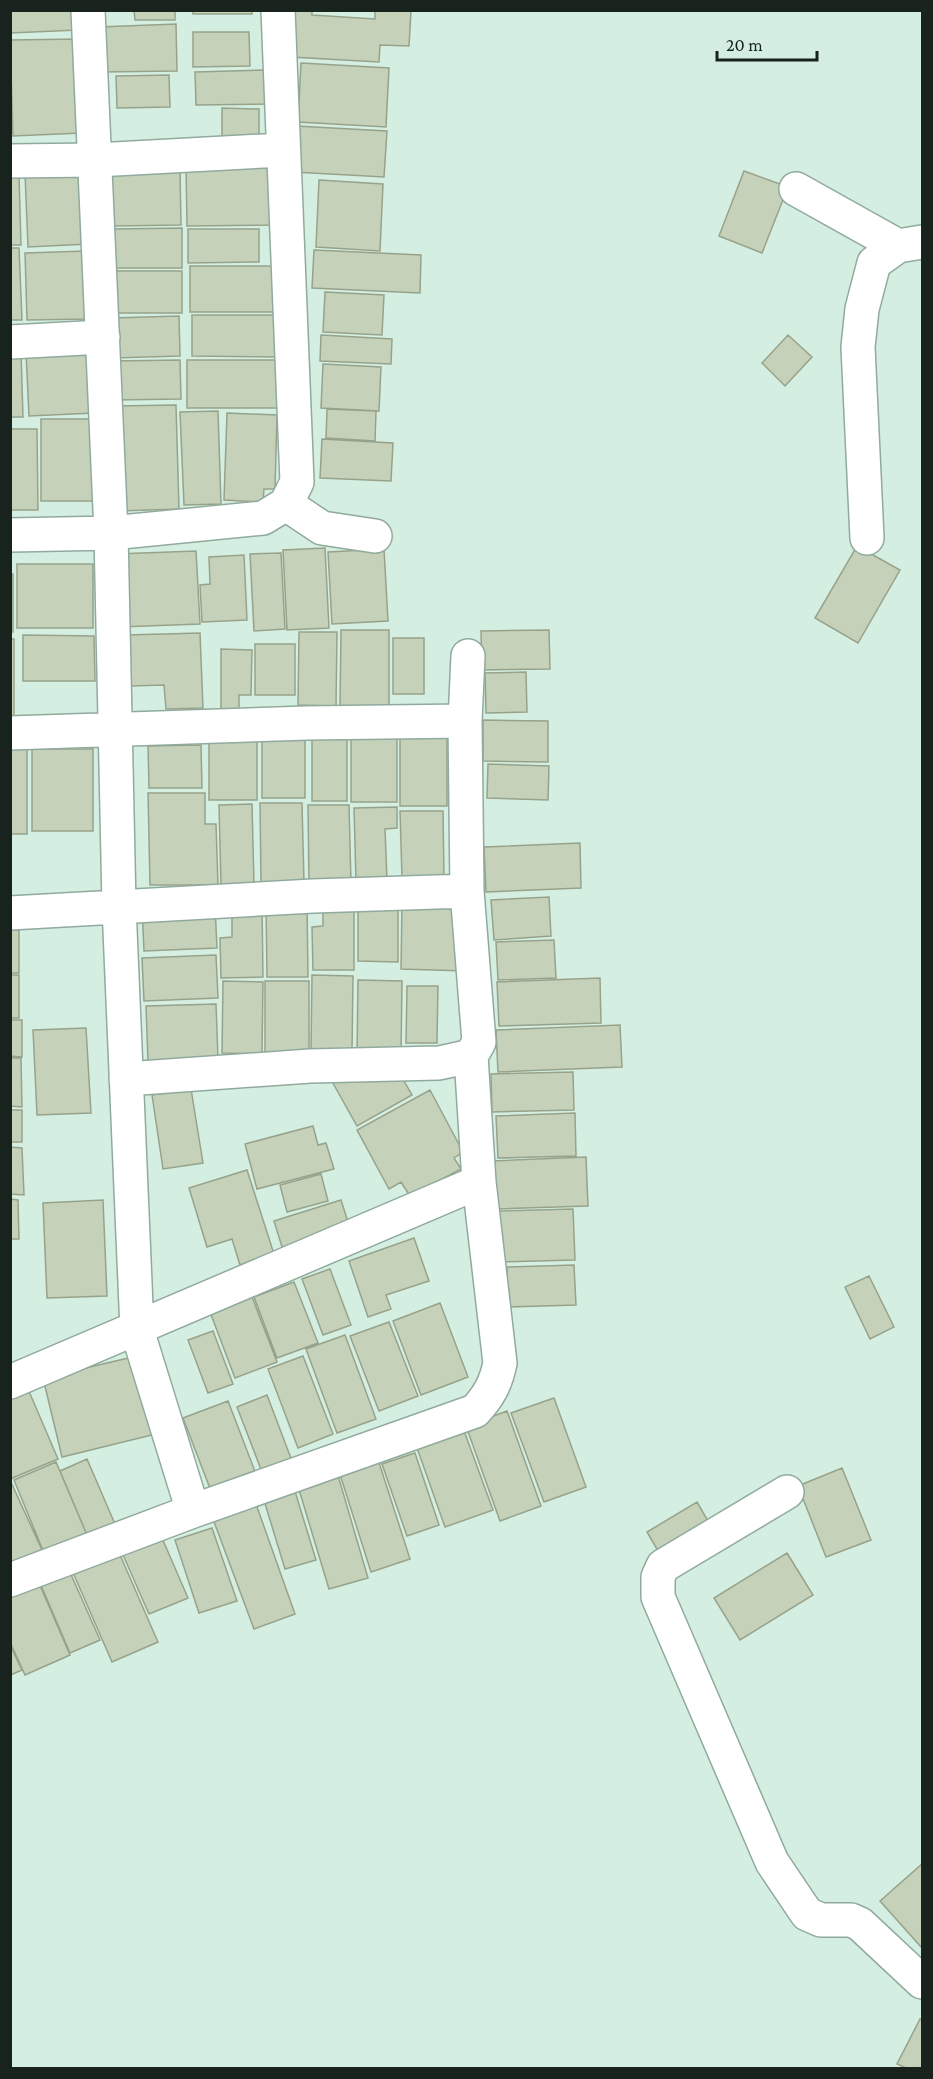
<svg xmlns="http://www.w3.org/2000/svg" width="933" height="2079" viewBox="0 0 933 2079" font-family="'Crimson Pro',serif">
<rect width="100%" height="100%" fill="#d4efe1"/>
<!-- building -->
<path fill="#c6d1b9" stroke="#97a28b" stroke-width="1.5" d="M10 10H77L78 30 10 33Z
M134 10H175V20H135Z
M193 10H252V14H193Z
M292 10H312V15L375 19V10L411 11 409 46 380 45 379 62 290 57Z
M176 24 177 71 101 72 99 27Z
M193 32H249L250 66 193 67Z
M78 39 82 133 13 136 10 40Z
M301 63 389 68 386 127 298 122Z
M264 70 265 104 196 105 195 72Z
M169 75 170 107 117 108 116 76Z
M222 108 259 109V138H222Z
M296 126 387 131 384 177 294 172Z
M270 165V225L187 226 186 166Z
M180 170 181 225 113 226 112 171Z
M84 171 88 244 28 247 25 174Z
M744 171 788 187 762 253 719 236Z
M10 175H19L21 245H10Z
M319 180 383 184 380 251 316 247Z
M182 228V268H113L112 229Z
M188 229H259V262L188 263Z
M10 248H19L22 320H10Z
M314 250 421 255 420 293 312 288Z
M86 251 89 319 27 320 25 253Z
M190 266H280L281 312H190Z
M113 271H182V313H114Z
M325 292 384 295 382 335 323 332Z
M192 315H281V357L192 356Z
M179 316 180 356 113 358 111 318Z
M321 335 392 339 391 364 320 361Z
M788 335 812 357 785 386 762 363Z
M92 350 94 413 29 416 26 352Z
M10 351H21L23 417H10Z
M180 360 181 399 113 400 112 361Z
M187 360H281V408H187Z
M323 364 381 367 379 411 321 408Z
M176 405 179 509 118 511 115 406Z
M327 409 376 411 375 441 326 438Z
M218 411 221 504 184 505 180 412Z
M227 413 277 415 275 489H264L263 502 224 500Z
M41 419H94V501H41Z
M10 429H37L38 510H10Z
M322 439 393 443 391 481 320 478Z
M857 546 900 570 858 643 815 618Z
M325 548 329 628 287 630 283 550Z
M384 549 388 621 332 624 328 552Z
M196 551 200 624 119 627 116 554Z
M281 553 285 629 254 631 250 554Z
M244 555 247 620 202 622 200 585 210 584 209 557Z
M17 564H93V628H17Z
M10 574H13V632H10Z
M341 630H389V707L340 706Z
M549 630 550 669 482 670 481 631Z
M299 632H337L336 706 298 705Z
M200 633 203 708 166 709 164 685 129 686 127 635Z
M23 635 94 636 95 681H23Z
M393 638H424V694H393Z
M10 639H14V720H10Z
M255 644H295V695H255Z
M221 649 252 650 251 695H239V713H221Z
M526 672 527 712 486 713 485 673Z
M483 720 548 721V762L483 761Z
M209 732H257V800H209Z
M262 735H305V798H262Z
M312 735H347V801H312Z
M351 735H397V802H351Z
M400 735H447V806H400Z
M201 745 202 788H149L148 746Z
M10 748H27V834H10Z
M32 749H93V831H32Z
M488 764 549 766 548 800 487 798Z
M148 793H205V824H216L218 885H150Z
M260 803H302L304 883H261Z
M252 804 254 886 221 887 219 805Z
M308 805H349L351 884 309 885Z
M397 807V828L385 829 387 880 356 881 354 808Z
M400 811H443L444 879H402Z
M580 843 581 888 486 892 484 847Z
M549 897 551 936 494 940 491 900Z
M323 901H354V970H313L312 927 323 926Z
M307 903 308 977H267L266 904Z
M402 905 465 906V971L401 969Z
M215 906 217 948 144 951 142 908Z
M262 906 263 977 221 978 220 938 232 937V907Z
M358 906H398V962L358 961Z
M10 930H19V973H10Z
M554 940 556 978 498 980 496 942Z
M216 955 218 998 144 1001 142 958Z
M10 975H19V1018H10Z
M312 975 353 976 352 1053 311 1052Z
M600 978 601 1023 499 1026 497 982Z
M358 980 402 981 401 1055 357 1054Z
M223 981 263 982 262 1054 222 1053Z
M265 981H309V1053L265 1052Z
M407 986H438L437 1043H406Z
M216 1004 218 1059 148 1061 146 1006Z
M10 1020H22V1057L10 1056Z
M620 1025 622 1067 498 1072 496 1030Z
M86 1028 91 1113 37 1115 33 1030Z
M10 1058H21L22 1107 10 1106Z
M396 1067 412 1095 357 1126 325 1069Z
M573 1072 574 1110 492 1112 491 1074Z
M191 1089 203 1163 163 1169 152 1095Z
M430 1090 463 1152 454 1158 461 1169 410 1196 401 1182 389 1189 357 1130Z
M10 1110H22V1142H10Z
M575 1113 576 1156 498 1158 496 1116Z
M313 1126 318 1145 326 1143 334 1169 257 1189 245 1144Z
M10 1147 22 1148 24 1195 10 1194Z
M586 1157 588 1206 494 1209 492 1161Z
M247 1170 274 1254 240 1265 232 1239 207 1247 189 1188Z
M321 1174 328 1201 287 1212 280 1185Z
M10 1199 18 1200 19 1239H10Z
M103 1200 107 1296 47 1298 43 1203Z
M341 1200 350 1228 283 1250 274 1221Z
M573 1209 575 1260 500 1262 497 1211Z
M414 1238 429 1281 386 1295 391 1309 368 1317 349 1261Z
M574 1265 576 1305 508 1307 507 1267Z
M330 1269 351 1325 323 1335 302 1279Z
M869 1276 894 1327 870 1339 845 1287Z
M294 1282 318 1343 277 1358 254 1297Z
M249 1289 277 1362 235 1378 207 1304Z
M440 1303 468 1377 421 1395 393 1321Z
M389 1322 418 1396 379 1411 350 1336Z
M213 1331 233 1384 208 1393 188 1340Z
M345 1335 376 1419 337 1433 306 1349Z
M137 1356 156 1434 62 1457 43 1378Z
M303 1356 333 1434 298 1448 268 1369Z
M28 1389 58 1459 10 1479V1397Z
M267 1395 292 1461 262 1472 237 1407Z
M554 1398 586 1487 544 1502 511 1413Z
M228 1401 256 1474 211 1491 183 1418Z
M507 1411 541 1506 500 1521 466 1426Z
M463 1428 493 1510 445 1527 416 1445Z
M376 1453 410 1559 371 1572 337 1465Z
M415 1453 439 1525 407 1536 382 1464Z
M87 1459 115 1524 87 1535 60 1471Z
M56 1462 87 1535 44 1553 14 1480Z
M842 1468 871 1540 826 1557 798 1486Z
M337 1472 368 1578 329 1589 297 1483Z
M10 1480 42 1550 10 1563Z
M294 1488 316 1560 285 1569 263 1497Z
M697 1502 708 1521 658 1551 647 1532Z
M256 1504 295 1614 254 1629 213 1519Z
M212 1528 237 1601 199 1613 175 1540Z
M159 1531 188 1598 149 1614 120 1548Z
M117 1548 158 1642 112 1662 71 1568Z
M787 1553 813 1595 740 1640 714 1598Z
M69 1570 100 1640 70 1653 40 1583Z
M39 1583 70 1655 25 1675 10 1642V1596Z
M10 1645 22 1670 10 1675Z
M922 1864V1948L880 1901Z
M920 2019 922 2020V2068H906L897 2064Z"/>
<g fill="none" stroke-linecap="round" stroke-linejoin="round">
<!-- minor casing -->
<g stroke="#90aa9d" stroke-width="36">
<path id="minor" d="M88 10 111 533 119 906 137 1330 193 1511
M10 161 96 160 282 150
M796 189 898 246
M10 342 103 337
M286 504 322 528 375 536
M10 535 111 533 263 518 286 504 297 482 278 10
M867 538 858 347 862 309 874 263 898 246 922 242
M10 733 307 723 465 721
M10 913 313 896 467 891
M126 1079 310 1066 439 1063 471 1056 479 1042 467 891 465 721 468 656
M10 1382 479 1182
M787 1492 663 1566 658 1577V1597L772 1862 807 1914 821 1920H851L860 1924 922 1982
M10 1580 193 1511 475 1411C489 1396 496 1383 500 1363L479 1182 471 1056"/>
</g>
<!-- minor -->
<use href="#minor" stroke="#fff" stroke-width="33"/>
</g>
<!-- border -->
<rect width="933" height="2079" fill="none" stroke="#19231e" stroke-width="24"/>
<!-- scale -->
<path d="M717 51v9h100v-9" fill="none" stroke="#19231e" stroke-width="3"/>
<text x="726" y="51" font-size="18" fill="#19231e" stroke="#d4efe1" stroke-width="4.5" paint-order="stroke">20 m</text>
</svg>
